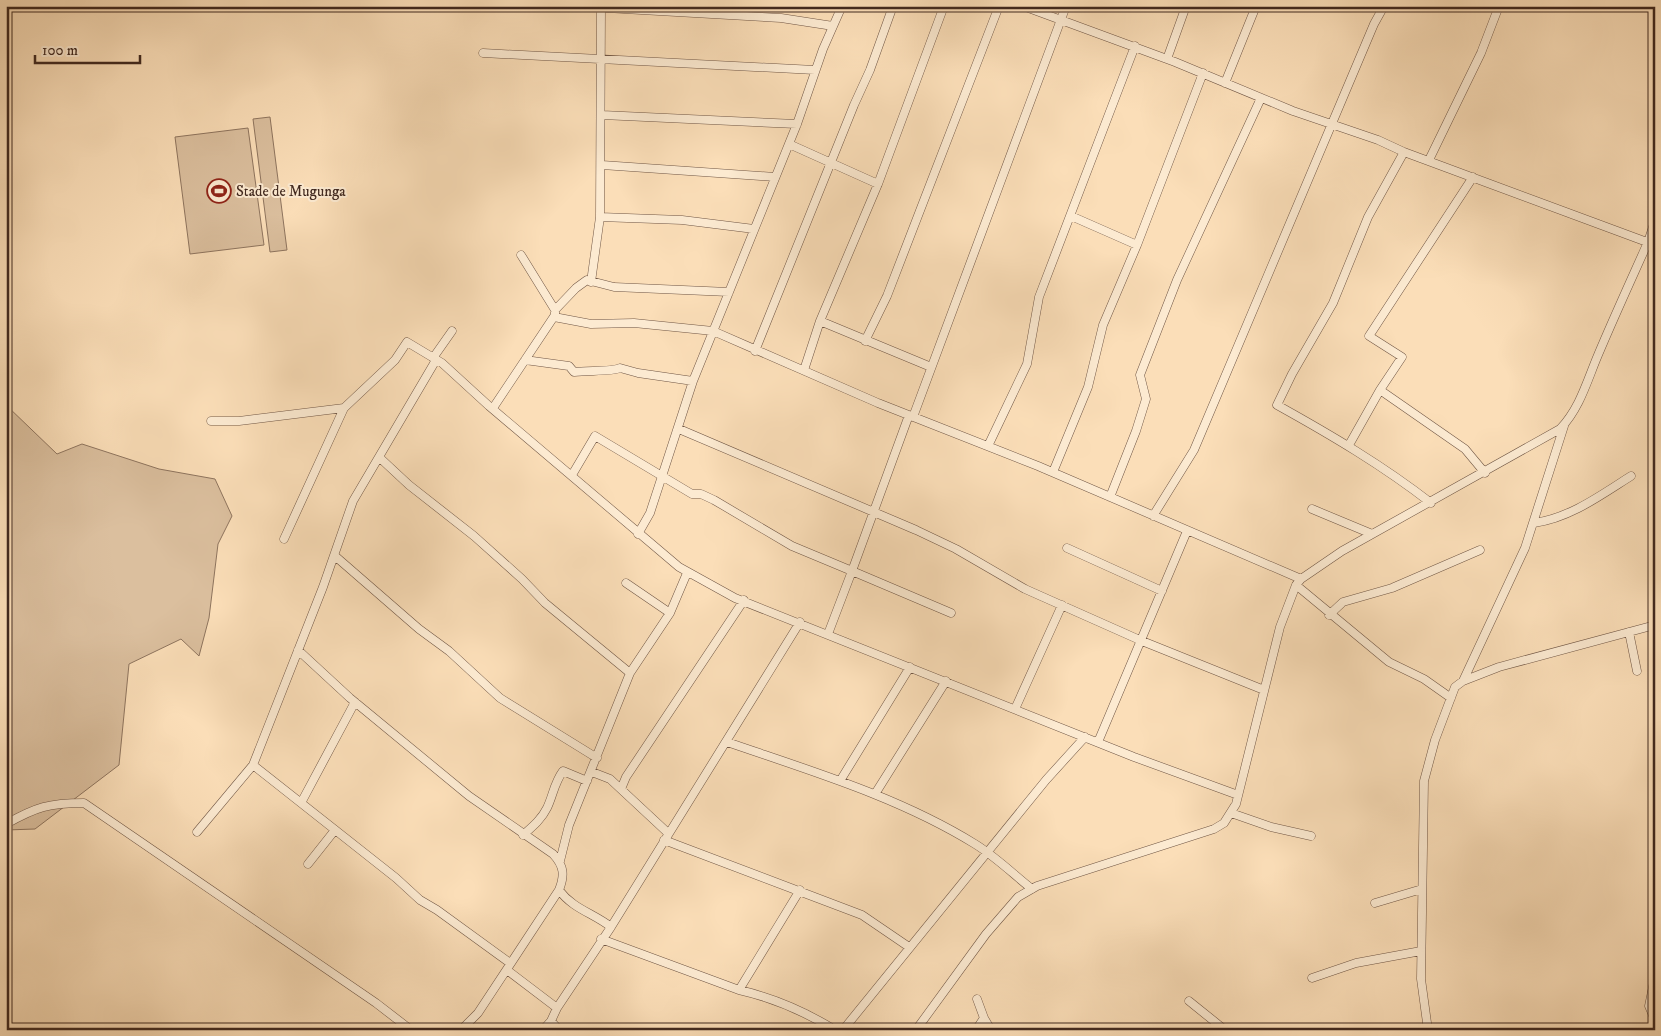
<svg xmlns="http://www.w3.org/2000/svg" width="1661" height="1036" viewBox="0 0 1661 1036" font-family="'IM FELL DW Pica',serif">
<rect width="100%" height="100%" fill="#fbdeb8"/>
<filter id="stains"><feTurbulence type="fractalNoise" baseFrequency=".004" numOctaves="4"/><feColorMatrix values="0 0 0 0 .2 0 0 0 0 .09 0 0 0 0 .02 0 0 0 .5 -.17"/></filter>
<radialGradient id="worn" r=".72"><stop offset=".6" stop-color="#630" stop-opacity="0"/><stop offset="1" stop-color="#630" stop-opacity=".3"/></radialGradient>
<!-- green -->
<path fill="#dbbf9e" stroke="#8e745e" d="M270 117 287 250 270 252 253 119Z
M248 128 264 245 190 254 175 137Z
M6 405 57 454 82 444 159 469 215 479 232 516 218 544 209 618 199 656 181 639 129 664 119 765 35 829 6 830Z"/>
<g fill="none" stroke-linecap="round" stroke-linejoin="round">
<!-- minor casing -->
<g stroke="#705645" stroke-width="9">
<path id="minor" d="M571 6 781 18 833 26
M1023 6 1175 62 1293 111 1378 140 1404 152 1655 245
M483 53 815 70
M1167 59 1186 6
M1225 83 1256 6
M602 115 797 124
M789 144 878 184
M1404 152 1368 217 1333 303 1292 374 1277 405C1331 435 1382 465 1431 503
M1429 160 1481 53 1499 6
M602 165 775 177
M1071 216 1137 245
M600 217 682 220 754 229
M521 255 555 310
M591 282 600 217 601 6
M554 317 591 324 634 323 713 331 878 403 1038 466 1301 579
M820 321 931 367
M865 341 887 296 999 6
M755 351 854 105 870 70 893 6
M433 358 452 331
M525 360 569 366 574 372C587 370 611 372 620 368L638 373 693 381
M804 370 820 321 878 184 944 6
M1380 390 1465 449 1485 473
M493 408 555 315V310L576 288 587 280 614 287 729 292
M909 415 852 571 951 613
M913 417 1066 6
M211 421H239L344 408 395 360 407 342 442 363 489 406 679 567 735 598 1134 757 1238 795
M679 429 916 530 956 549 1025 589 1142 641 1264 690
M1349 445 1380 390 1402 357 1369 336 1473 177
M988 446 1027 364 1039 297 1135 46
M380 458 409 485 474 536 522 579 545 603 630 673
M1053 472 1088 387 1103 325 1137 245 1203 73
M572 475 595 436 692 494H701L714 500 792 546 852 571 828 634
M1110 497 1136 431 1146 399 1140 375 1177 280 1261 98
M1312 509 1372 534
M1153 516 1194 450 1374 24 1384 6
M1534 523C1570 518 1601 495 1631 476
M638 534 650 513 693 381 797 124 823 49 842 6
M284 539 344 408
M1067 548 1162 591
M335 556 419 629 449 651 500 698 597 758
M626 583 670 613
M1296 585 1389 662 1424 679 1451 698
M1329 615 1343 602 1392 588 1480 550
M1629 632 1637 671
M298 650 350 698 469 796 553 854C564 866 565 875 559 890L478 1013 461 1030
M1463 681 1525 548 1564 426
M1015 709 1062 605
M727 742C811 771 899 797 975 844 996 857 1013 874 1032 889
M1098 742 1187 531
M253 765 396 878 420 900 437 910 510 963
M592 772 610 779 668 833
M840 781 910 667
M621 789 626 777 744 600
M875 794 946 681
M301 803 355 702
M1231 813 1271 827 1311 836
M6 824C36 807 49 803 84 803L376 1003 411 1030
M197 832 253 765 323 587 353 501 436 360
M523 835C532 827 541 820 547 808 553 796 554 783 563 771L587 781
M664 840 862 915 909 947
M560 861 569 825 630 673 670 613 687 573
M308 864 335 830
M559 890C573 909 593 913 611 927
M1375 903 1422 889
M601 939 739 990C774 998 804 1011 835 1030
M507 970 557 1008
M1655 977 1649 1006 1655 1020
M1312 978 1356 963 1421 951
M739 990 800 890
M977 999 984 1018 991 1030
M1189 1001 1225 1030
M551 1021 559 1030
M543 1030 551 1021 557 1008 611 927 800 622
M843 1030 1046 780 1085 737
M916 1030 986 934 1018 897 1037 886 1214 829 1224 823 1236 804 1280 627 1296 585 1301 579 1342 551 1560 429C1580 408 1587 381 1598 355 1614 317 1631 280 1648 242L1655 221
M976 1030 984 1018
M1428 1030 1421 979 1424 781 1435 740 1455 687 1463 681 1499 667 1655 625"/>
</g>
<!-- minor -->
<use href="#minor" stroke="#fcead1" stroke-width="8"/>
</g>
<!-- icons -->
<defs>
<g id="stadium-ring" transform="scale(1.25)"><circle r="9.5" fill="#fcead1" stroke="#8f2418" stroke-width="1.5"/><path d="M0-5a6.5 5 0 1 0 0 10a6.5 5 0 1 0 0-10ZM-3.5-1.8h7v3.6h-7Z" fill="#8f2418"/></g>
</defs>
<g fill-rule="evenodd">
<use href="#stadium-ring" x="219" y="191"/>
</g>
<g text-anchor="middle" stroke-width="4" stroke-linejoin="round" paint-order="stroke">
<!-- poi labels -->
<g font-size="15" fill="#41291f" stroke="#fcead1" text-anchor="start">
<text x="236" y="196">Stade de Mugunga</text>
</g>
</g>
<!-- margin -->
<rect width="1661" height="1036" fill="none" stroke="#fbdeb8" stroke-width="25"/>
<rect x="8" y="8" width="1646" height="1021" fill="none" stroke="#41291f" stroke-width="2.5"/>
<rect x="12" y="12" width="1636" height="1011" fill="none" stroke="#41291f"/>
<!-- scale -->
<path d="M35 55v8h105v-8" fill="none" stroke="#41291f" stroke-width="2.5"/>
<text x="42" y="55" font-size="15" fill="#41291f" stroke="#fcead1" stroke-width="4" paint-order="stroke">100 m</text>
<rect width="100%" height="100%" filter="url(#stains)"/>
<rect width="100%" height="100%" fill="url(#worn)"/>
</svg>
